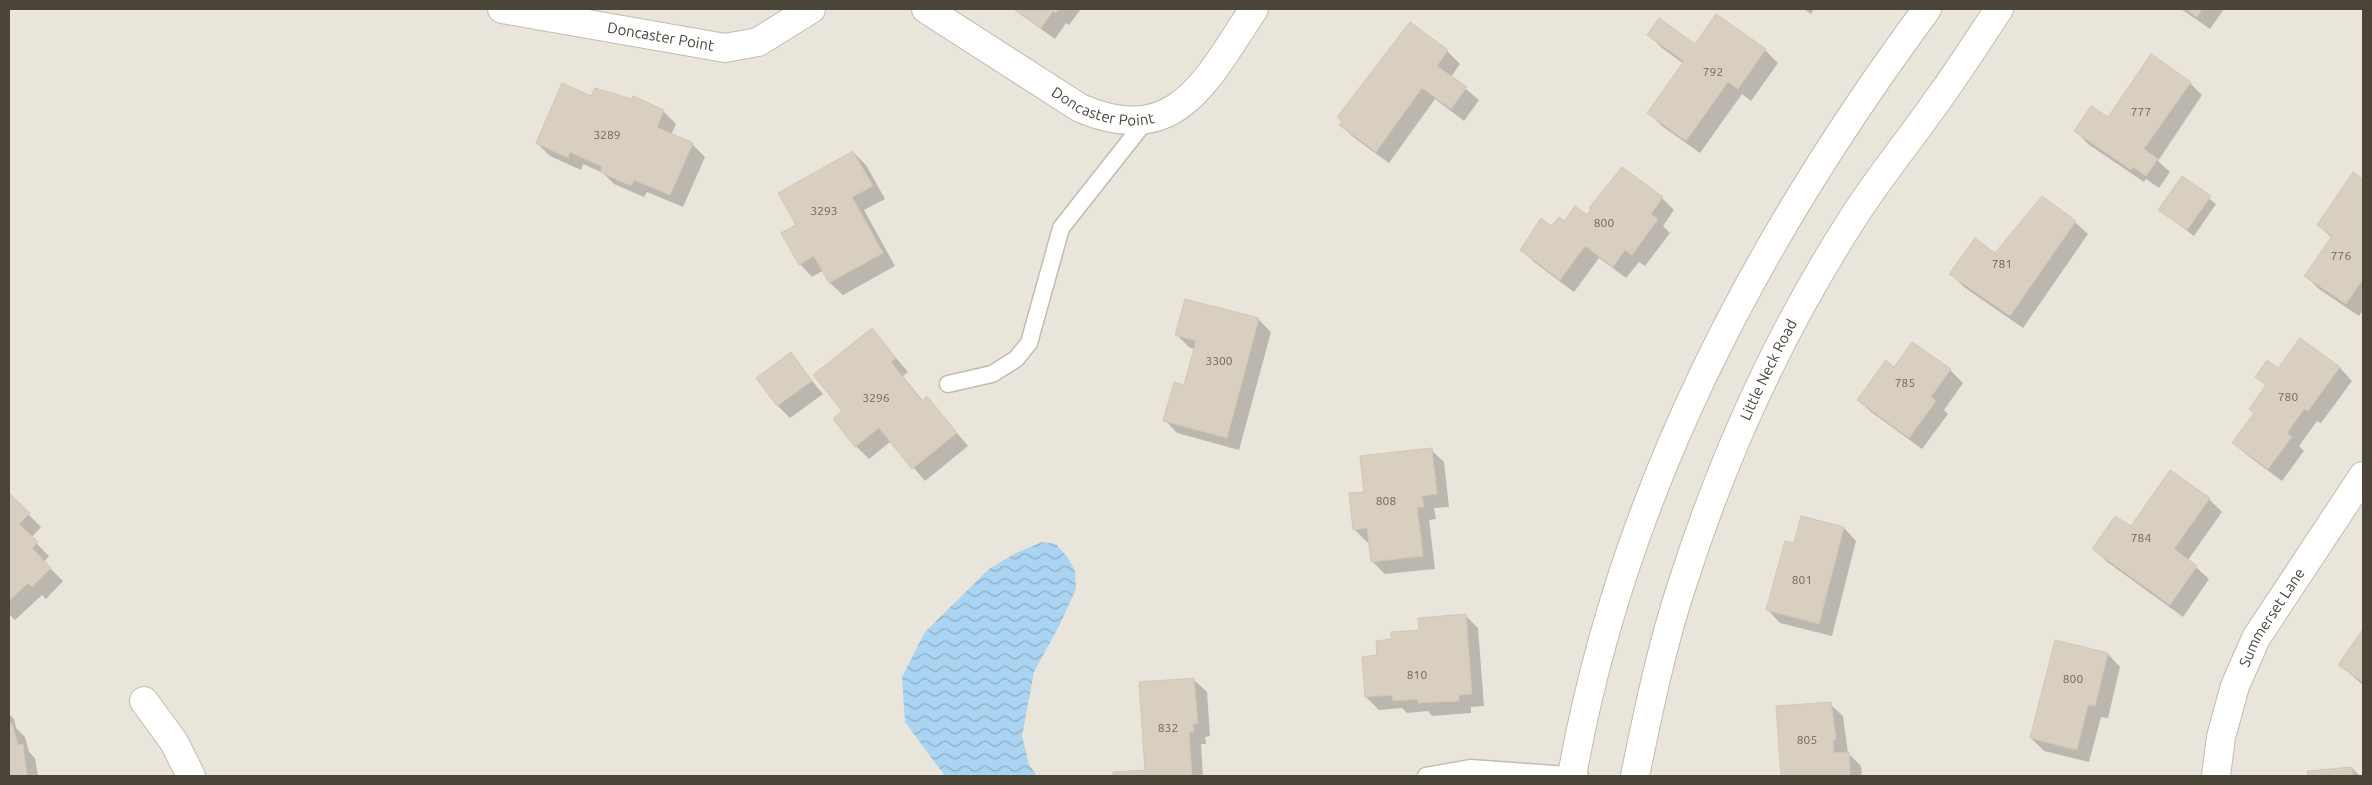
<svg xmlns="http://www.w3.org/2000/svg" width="2372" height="785" viewBox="0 0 2372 785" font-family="Ubuntu,sans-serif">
<defs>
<pattern id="water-waves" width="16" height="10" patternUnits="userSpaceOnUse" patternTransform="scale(1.25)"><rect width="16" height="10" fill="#a9d4f2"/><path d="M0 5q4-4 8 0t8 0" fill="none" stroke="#8caec5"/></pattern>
</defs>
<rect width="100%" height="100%" fill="#f6f3ec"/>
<!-- residential -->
<path fill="#eae5da" d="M9 9H2363V776H9Z"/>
<!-- water -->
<path fill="url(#water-waves)" d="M1042 542 1056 544 1068 558 1075 571 1076 589 1059 626 1034 672 1022 736 1029 765 1037 776H945L905 722 902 677 925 632 989 569 1016 553Z"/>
<!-- shadow -->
<path fill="#0003" d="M1013 9H1081L1069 25 1066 23 1055 39Z
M1804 9H1814L1811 14Z
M2181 9H2224L2210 29Z
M1717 16 1765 50 1778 63 1751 101 1742 94 1700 153 1662 126 1649 113 1684 64 1662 48 1649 35 1695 46Z
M1410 24 1447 51 1460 64 1451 77 1479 100 1464 121 1435 99 1389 163 1353 137 1341 125 1343 122 1338 117Z
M2190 83 2202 95 2158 161 2170 172 2159 188 2146 179 2144 182 2088 144 2076 131 2108 119Z
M592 98 663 111 676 124 671 135 692 144 705 157 683 207 647 192 644 197 614 184 603 173 583 164 581 170 550 156 537 143Z
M853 152 866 165 885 199 864 210 895 266 843 295 830 283 824 270 812 277 800 264 798 226Z
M2354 173 2363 180V310L2359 316 2319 289 2306 276 2332 238 2318 225Z
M2182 178 2216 204 2194 236 2160 210Z
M1662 198 1674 210 1663 226 1670 233 1645 266 1639 262 1626 278 1599 258 1574 292 1534 262 1522 250 1551 228 1564 222Z
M2075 222 2088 234 2023 328 1964 287 1951 274Z
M1258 319 1271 332 1239 450 1177 433 1165 420 1185 386 1195 349 1190 348 1177 335Z
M872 330 908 372 903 376 923 401 927 398 968 446 925 481 891 441 869 459 856 446 843 411Z
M2300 339 2340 368 2352 381 2321 423 2317 421 2299 446 2304 451 2282 481 2247 455 2234 443 2256 414 2266 386 2257 376 2278 370Z
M1913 343 1950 370 1963 383 1944 410 1948 414 1922 449 1871 412 1858 400 1894 369Z
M790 354 823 394 790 418 777 405Z
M1431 450 1444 462 1449 507 1434 508 1436 519 1429 520 1435 569 1385 574 1372 561 1370 542H1367L1354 529 1365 493Z
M9 495 41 527 31 538 49 556 44 562 63 581 46 599 42 595 15 620 9 614Z
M2209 499 2222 512 2188 560 2209 579 2183 617 2106 561 2094 548 2131 528Z
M1802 518 1844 528 1856 541 1832 636 1780 623 1768 610 1795 544Z
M1465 615 1478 628 1484 706 1471 707V713L1432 716 1428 711 1407 713 1402 708 1379 710 1366 697 1363 658 1378 656 1393 640Z
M2363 632V685L2340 665Z
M2108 654 2120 667 2108 718 2101 717 2089 762 2044 751 2031 738Z
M1194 680 1207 692 1210 736 1205 737 1206 744H1201L1203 776H1115L1114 774 1146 771Z
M1830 704 1843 716 1848 753 1861 766 1862 776H1782L1777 707Z
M9 714 14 719 16 728 25 737 29 752 35 758 38 776H9Z
M2352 768 2360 776H2309V772Z"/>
<!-- building -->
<path fill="#d8cfc1" stroke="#d3c7b4" d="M1014 9H1059L1056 13 1053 11 1041 28Z
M2185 9H2202L2197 17Z
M1716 14 1766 49 1738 89 1728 82 1686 141 1647 113 1684 61 1647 35 1659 18 1695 44Z
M1410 22 1448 50 1437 66 1467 87 1451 109 1422 88 1376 152 1339 125 1342 121 1337 117Z
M2151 54 2191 82 2144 149 2158 159 2146 176 2133 167 2131 170 2074 131 2091 106 2108 117Z
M562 83 591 96 595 88 632 99 633 96 664 110 657 127 693 143 670 195 634 180 631 186 600 172 602 167 570 152 568 158 536 143Z
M853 151 873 186 852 197 883 253 829 283 814 256 799 265 781 233 796 225 778 193Z
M1622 167 1663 197 1651 214 1658 219 1632 255 1625 250 1613 267 1585 246 1560 280 1520 250 1541 218 1551 226 1559 217 1564 221 1575 206 1587 215 1591 209 1589 208Z
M2353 172 2363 179V279L2346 304 2304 276 2332 236 2317 225Z
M2182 176 2211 196 2187 230 2158 210Z
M2042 196 2076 221 2010 316 1949 274 1975 238 1995 253Z
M1185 299 1259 318 1227 438 1163 421 1174 382 1184 385 1196 341 1175 335Z
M872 328 896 358 891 362 922 401 927 396 957 433 912 469 879 428 855 447 833 419 842 411 813 375Z
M2300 338 2340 367 2308 411 2304 409 2287 433 2292 437 2268 469 2232 443 2254 413 2249 409 2266 385 2255 377 2267 360 2278 368Z
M1912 342 1951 369 1931 397 1936 401 1909 438 1857 400 1886 360 1894 367Z
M791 352 812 381 777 406 756 378Z
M1432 448 1437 494 1422 496 1424 507H1417L1423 556 1371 562 1367 528 1353 530 1349 493 1364 492 1360 456Z
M2170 470 2210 498 2174 549 2197 566 2170 605 2092 549 2115 516 2131 526Z
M9 493 30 513 19 524 38 542 32 548 51 568 32 587 28 583 9 601Z
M1801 516 1844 527 1819 624 1766 610 1785 541 1794 543Z
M1466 614 1472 694 1459 695V701L1418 703V699L1393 701 1392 695 1365 697 1362 657 1377 655 1376 641 1391 639V632L1419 630 1418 618Z
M2363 629V682L2338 665Z
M2055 640 2108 653 2095 706 2088 705 2077 750 2030 738Z
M1194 678 1198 724H1193L1194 732H1189L1192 776H1113V772L1145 770 1139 682Z
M1831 702 1836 739 1833 741 1834 753 1849 752 1850 776H1781L1776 706Z
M12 723 18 745 23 744 27 776H9V724Z
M2352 767 2353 776H2308L2307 771Z"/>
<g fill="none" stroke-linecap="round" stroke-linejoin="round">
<!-- service casing -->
<g stroke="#c2bbae" stroke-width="19">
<path id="service" d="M948 384 992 374 1016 359 1029 343 1061 228 1147 119
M1426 776 1471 768 1580 776"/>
</g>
<!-- minor casing -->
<g stroke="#c2bbae" stroke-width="30">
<g id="minor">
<path id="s1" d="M502 9 725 48 758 42 811 9"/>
<path id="s2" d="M926 9 1080 108C1178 150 1207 78 1254 9"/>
<path d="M144 701 174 742 191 776"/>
<path id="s3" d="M2216 776 2221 737 2235 686 2256 638 2363 476"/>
</g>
</g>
<!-- tertiary casing -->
<g stroke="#c2bbae" stroke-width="30">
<g id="tertiary">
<path d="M1572 776C1622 492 1757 239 1927 9"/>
<path id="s4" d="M1635 776C1648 713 1661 649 1681 588 1722 459 1778 335 1851 221 1878 178 1910 140 1939 98 1960 69 1979 39 1999 9"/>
</g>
</g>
<!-- service -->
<use href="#service" stroke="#fff" stroke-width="16"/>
<!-- minor -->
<use href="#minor" stroke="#fff" stroke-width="28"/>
<!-- tertiary -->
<use href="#tertiary" stroke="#fff" stroke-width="28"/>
</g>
<g text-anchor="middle" stroke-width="4" stroke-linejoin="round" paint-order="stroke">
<!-- number labels -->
<g font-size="12" fill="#6e675b">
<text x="1713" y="76">792</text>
<text x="2141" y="116">777</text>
<text x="607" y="139">3289</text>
<text x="824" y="215">3293</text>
<text x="1604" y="227">800</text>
<text x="2341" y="260">776</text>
<text x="2002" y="268">781</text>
<text x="1219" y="365">3300</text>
<text x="1905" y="387">785</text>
<text x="2288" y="401">780</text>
<text x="876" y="402">3296</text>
<text x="1386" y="505">808</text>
<text x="2141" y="542">784</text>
<text x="1802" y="584">801</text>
<text x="1417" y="679">810</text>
<text x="2073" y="683">800</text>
<text x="1168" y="732">832</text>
<text x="1807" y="744">805</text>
</g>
<!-- street labels -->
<g font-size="15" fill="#4b4439" stroke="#fff">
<text dy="5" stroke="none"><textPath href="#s1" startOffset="161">Doncaster Point</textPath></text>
<text dy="5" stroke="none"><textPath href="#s2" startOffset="205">Doncaster Point</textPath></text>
<text dy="5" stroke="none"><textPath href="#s4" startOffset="429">Little Neck Road</textPath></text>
<text dy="5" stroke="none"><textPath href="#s3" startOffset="170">Summerset Lane</textPath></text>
</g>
</g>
<!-- border -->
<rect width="2372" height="785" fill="none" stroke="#4b4439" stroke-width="20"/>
</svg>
